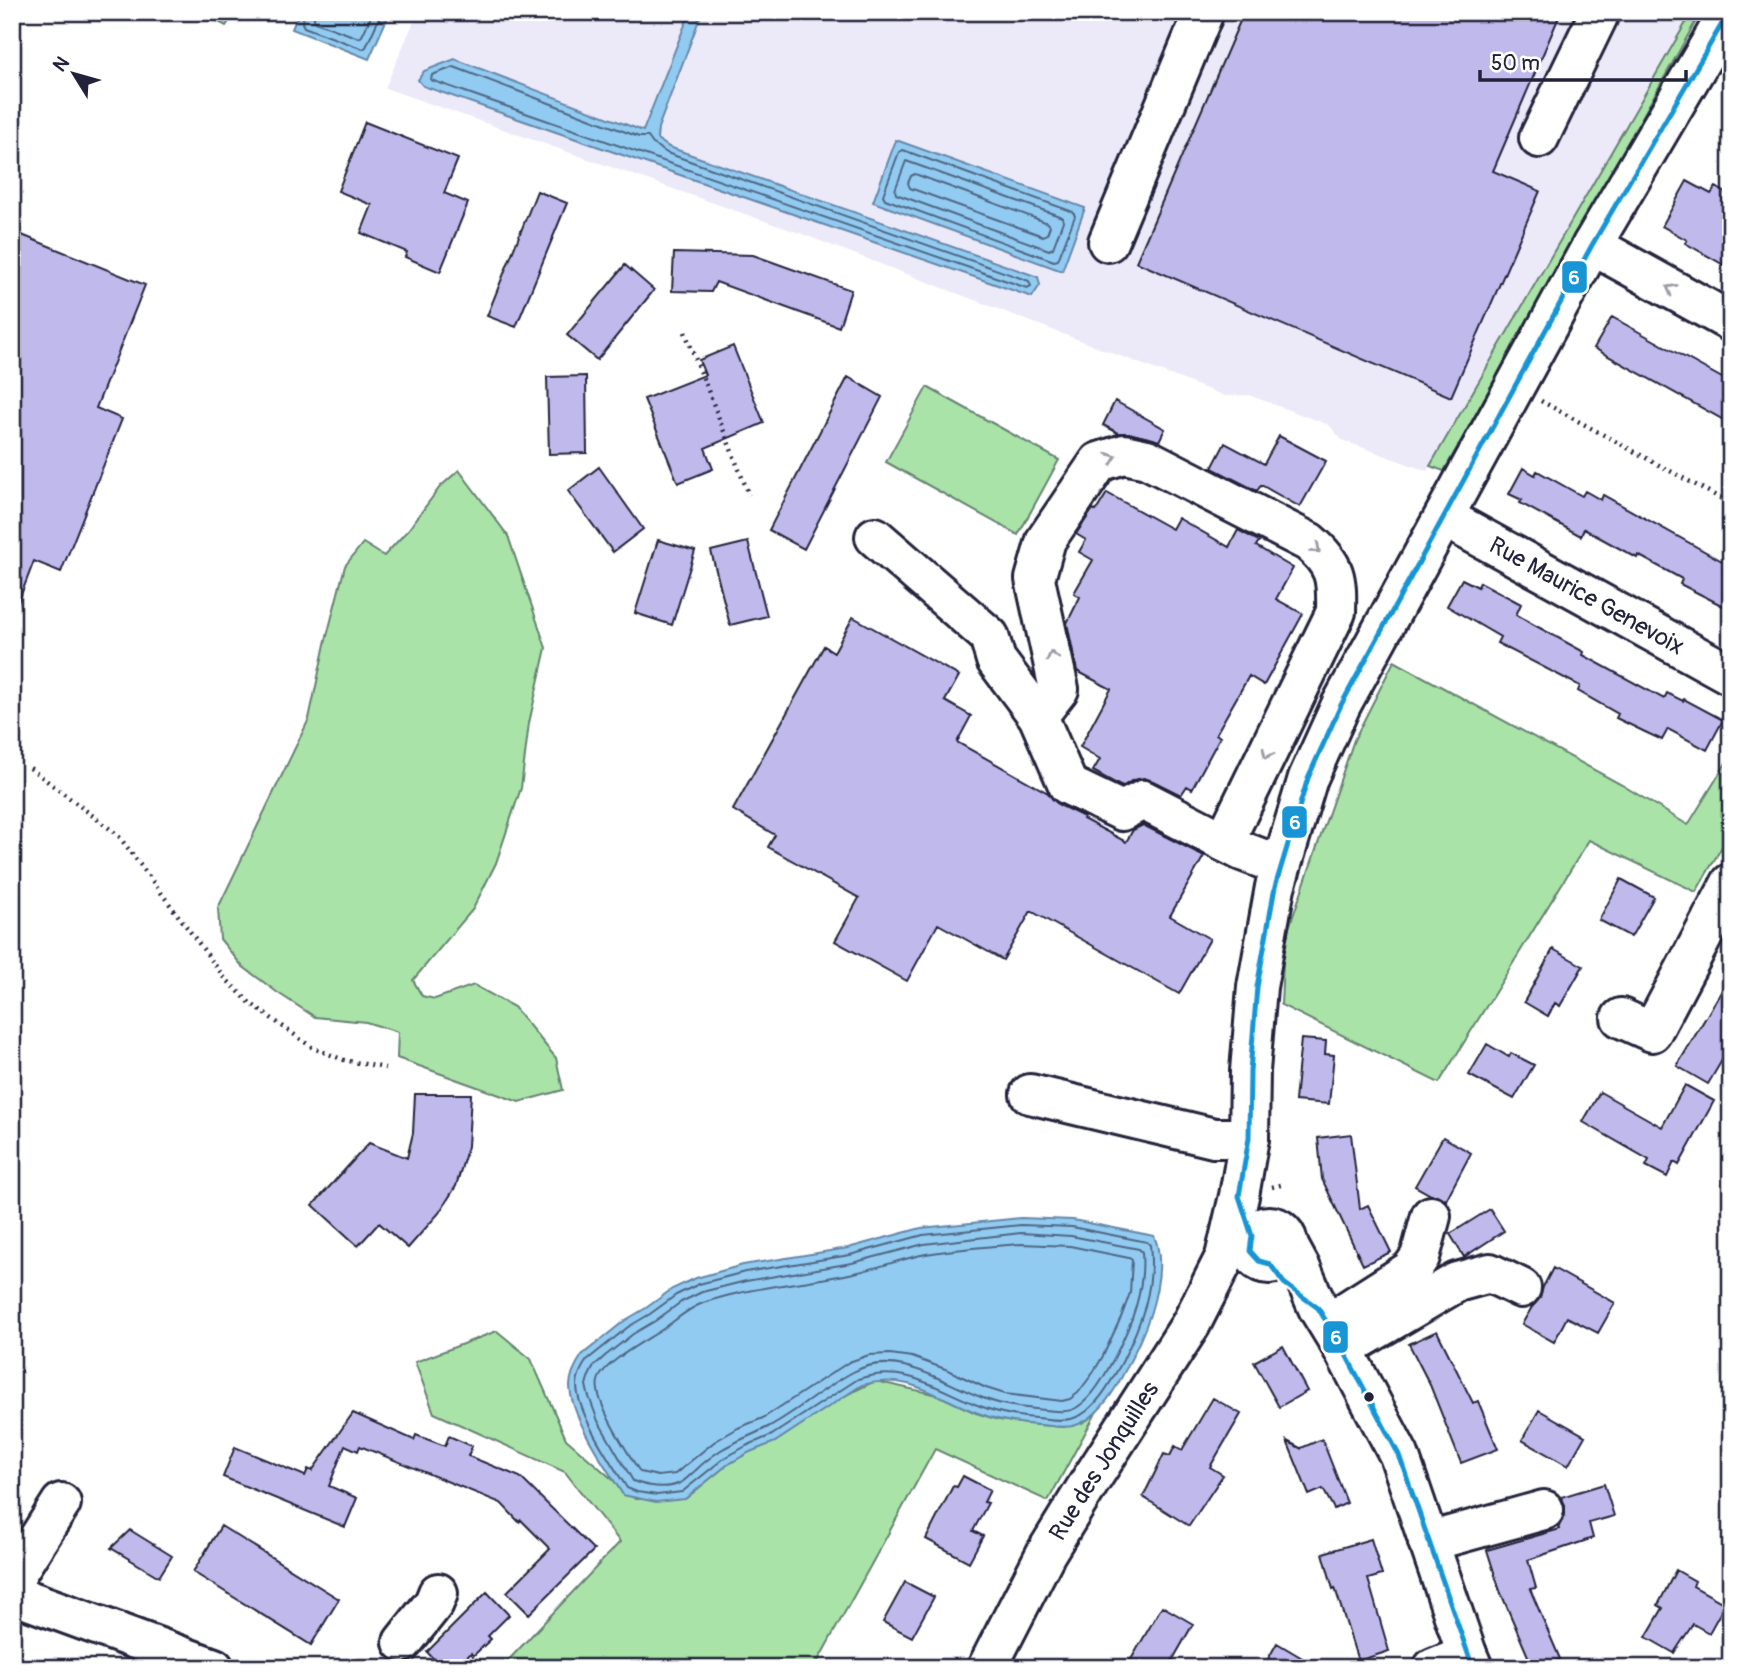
<svg xmlns="http://www.w3.org/2000/svg" width="1743" height="1680" viewBox="0 0 1743 1680" font-family="Pangolin,sans-serif">
<rect width="100%" height="100%" fill="#fff"/>
<filter id="ink" filterUnits="userSpaceOnUse"><feTurbulence type="fractalNoise" baseFrequency=".0143" numOctaves="2"/><feDisplacementMap in="SourceGraphic" scale="14" xChannelSelector="R" yChannelSelector="G"/><feConvolveMatrix kernelMatrix="1 2 1 2 8 2 1 2 1" color-interpolation-filters="sRGB"/></filter>
<g filter="url(#ink)">
<!-- built -->
<path fill="#eceaf9" d="M418 12H1692L1427 471 1342 440 1329 425 1249 395 1225 396 802 234 385 88Z"/>
<!-- green -->
<path fill="#aae3a8" stroke="#668272" stroke-width="2" d="M200 12H235L226 26Z
M1692 12H1701L1444 471 1430 466Z
M927 387 1059 460 1018 535 886 462Z
M459 470 508 536 546 648 529 723 521 788 496 863 473 909 413 980 422 996 435 999 474 985 514 1007 556 1058 563 1090 519 1102 397 1058 398 1032 366 1022 315 1017 278 993 242 966 220 939 218 908 309 719 325 644 345 566 363 543 384 556 408 530 440 487Z
M1394 661 1622 785 1688 825 1731 755V831L1696 892 1589 840 1439 1083 1281 1005 1284 942 1354 740Z
M497 1331 531 1359 566 1439 635 1499H685L727 1465 844 1396 875 1381 938 1395 976 1413 999 1420 1027 1424 1063 1427 1084 1422 1096 1413 1048 1501 935 1449 814 1668H501L620 1542 565 1472 434 1413 415 1362Z"/>
<!-- water -->
<path fill="#92cbf1" stroke="#6587a8" stroke-width="2" d="M299 12H390L369 59 292 29Z
M690 12H702L658 128 657 139 669 147 1038 277 1040 285 1032 297 423 86 418 80 424 71 455 59 643 131Z
M896 140 1085 208 1062 271 873 202Z
M1021 1218 1073 1220 1154 1236C1167 1265 1153 1312 1140 1340 1128 1366 1105 1419 1073 1426 1063 1428 1052 1426 1041 1425 1020 1424 999 1421 978 1413 937 1398 909 1372 862 1385L775 1442 750 1452 727 1465 685 1499 656 1502 623 1495C606 1467 571 1418 570 1386 570 1375 576 1364 582 1355L624 1321 646 1308 672 1289 696 1278 743 1265 848 1248 921 1228Z"/>
<g fill="none" stroke-linecap="round" stroke-linejoin="round">
<!-- shore -->
<path stroke="#4f6684" stroke-width="2" d="M305 12 302 23 304 27 363 49 366 47 382 12
M314 12V19L315 22 359 38 362 36 373 12
M454 67 639 137H648L653 144 667 153 1029 281 1031 286 1027 288 431 80 432 75Z
M903 150 1073 212 1075 216 1058 260 1054 261 885 199 883 195 899 152Z
M906 161 1062 217 1063 221 1053 248 1049 250 896 194 895 190Z
M915 174 1048 223 1050 226 1047 234 1043 236 910 188 908 183 911 176Z
M1021 1225 1072 1227 1147 1242 1150 1245C1155 1289 1141 1324 1122 1362 1112 1380 1095 1412 1074 1418 1063 1422 1049 1419 1037 1418 1018 1417 998 1413 980 1406 938 1390 905 1363 858 1379L772 1435 746 1446 723 1459 682 1492 657 1495 637 1492 627 1488C612 1464 577 1414 577 1385 577 1377 582 1367 587 1360L628 1327 650 1314 676 1295 699 1284 745 1272 850 1255 923 1235Z
M1021 1233 1071 1236 1139 1249 1142 1252C1145 1290 1132 1324 1114 1358 1105 1375 1094 1397 1076 1408 1067 1413 1055 1411 1045 1410 1024 1408 1003 1406 983 1398 943 1383 896 1348 853 1372 823 1388 798 1411 768 1427 753 1435 736 1441 721 1450 712 1456 703 1463 696 1470 691 1474 685 1481 680 1483 667 1490 645 1486 633 1481L598 1421 588 1394 586 1385 588 1378 594 1366 605 1356 633 1334 655 1321 681 1302 702 1292 746 1281 852 1263 924 1244Z
M1021 1244 1070 1246 1129 1258 1132 1260 1130 1293 1122 1315 1103 1356 1093 1373 1078 1393 1070 1399 1062 1401 1005 1394 986 1388 948 1370 912 1357 890 1354 869 1355 849 1362 763 1418 738 1428 714 1442 675 1474 658 1476 640 1472C629 1454 593 1401 598 1381 602 1363 647 1340 663 1329 676 1320 687 1309 703 1303 751 1286 804 1284 854 1273 878 1268 901 1259 926 1254 957 1249 989 1246 1021 1244Z"/>
</g>
<!-- building -->
<path fill="#c0baec" stroke="#22223b" stroke-width="2" d="M1244 12H1561L1493 171 1540 191 1451 397 1136 262Z
M365 122 458 159 444 193 468 203 440 272 405 257 407 252 361 233 372 205 338 191Z
M1687 181 1711 194 1716 187 1731 196V269L1685 243 1687 240 1662 226Z
M537 191 567 203 516 327 487 316Z
M12 231 145 285 96 408 122 419 61 572 34 561 14 613H12Z
M674 253 753 255 851 290 839 327 716 282 711 292 672 291Z
M625 265 654 290 597 360 567 335Z
M1612 317 1731 383V424L1594 348Z
M733 346 764 423 705 448 713 469 678 483 644 399 705 375 699 360Z
M586 376 587 453 549 454 547 377Z
M848 377 882 397 804 549 769 530Z
M1115 401 1165 429 1159 441 1129 433H1118L1103 425Z
M1279 436 1326 461 1300 507 1261 485 1257 491 1212 468 1225 443 1264 464Z
M599 467 643 529 613 552 568 491Z
M1523 468 1535 475 1537 471 1582 496 1585 491 1601 500 1603 495 1731 566V610L1680 584 1682 579 1638 555 1637 558 1584 529 1581 536 1520 503 1522 500 1509 494Z
M1107 493 1172 529 1178 518 1229 547 1238 530 1259 541 1256 546 1293 568 1276 599 1303 614 1264 685 1249 676 1216 734 1220 737 1192 789 1187 786 1181 795 1153 781 1144 778 1133 780 1122 787 1093 771 1100 759 1080 747 1111 689 1077 671 1067 623 1080 597 1074 593 1093 560 1079 552 1086 540 1076 534 1093 509 1096 511Z
M658 540 695 551 672 625 635 613Z
M748 542 767 616 730 625 711 551Z
M1462 579 1478 587 1480 582 1521 604 1516 615 1584 652 1583 655 1664 699 1667 693 1683 701 1684 699 1723 720 1707 750 1668 729 1662 740 1645 732 1616 718 1618 714 1578 691 1580 686 1497 643 1500 637 1447 606Z
M853 617 959 676 945 701 971 716 957 742 1048 793 1059 805 1084 817 1083 819 1126 842 1133 830 1143 825 1204 856 1170 916 1210 939 1179 994 1031 911 1003 960 938 924 907 981 835 941 859 898 768 847 775 835 733 810 824 646 834 652Z
M1621 879 1654 897 1631 937 1599 920Z
M1553 949 1583 966 1560 1006 1555 1003 1548 1016 1524 1002Z
M1731 975V1045L1708 1084 1677 1066Z
M1301 1039 1326 1041 1325 1054 1334 1055 1329 1104 1295 1101Z
M1487 1044 1509 1057 1511 1053 1534 1065 1514 1099 1469 1075Z
M1685 1085 1714 1101 1679 1165 1674 1162 1667 1177 1646 1166 1649 1160 1583 1122 1600 1092 1662 1127Z
M415 1094H471L468 1146 456 1186 439 1213 408 1248 379 1223 358 1246 313 1205 369 1143 407 1158 413 1133Z
M1351 1134 1360 1209 1368 1205 1391 1252 1363 1265 1322 1179 1318 1138Z
M1443 1137 1471 1153 1446 1200 1437 1195H1431L1415 1186Z
M1490 1209 1504 1231 1464 1257 1450 1234Z
M1553 1268 1615 1303 1598 1333 1567 1317 1554 1342 1522 1324 1532 1307 1540 1298 1543 1287Z
M1437 1331 1473 1403 1478 1401 1498 1449 1461 1463 1430 1385 1409 1344Z
M1283 1346 1307 1391 1279 1407 1254 1362Z
M1213 1398 1241 1414 1210 1467 1223 1475 1189 1526 1143 1497 1164 1454 1170 1456 1175 1446 1182 1450Z
M1539 1410 1585 1436 1568 1466 1522 1440Z
M353 1413 414 1440 416 1435 445 1446 449 1436 472 1446 468 1456 520 1477 594 1550 529 1614 507 1592 550 1549 521 1520 519 1522 501 1503 360 1446 358 1451 345 1445 329 1486 357 1498 345 1527 223 1477 235 1447 305 1476 308 1469 312 1471Z
M1322 1439 1347 1503 1334 1509 1323 1489 1309 1495 1287 1441 1302 1449 1301 1448Z
M963 1476 990 1490 984 1502 988 1503 973 1531 983 1536 969 1562 926 1539 953 1486 957 1487Z
M1604 1484 1614 1516 1589 1523 1593 1538 1528 1560 1536 1588 1530 1589 1560 1659 1539 1668H1533L1500 1591 1487 1550 1560 1529 1559 1526 1565 1515V1505L1561 1497Z
M221 1526 339 1599 311 1645 193 1572Z
M130 1530 172 1556 159 1577 111 1548Z
M1371 1539 1382 1575 1368 1579 1389 1651 1358 1661 1335 1588 1333 1589 1323 1553Z
M1676 1570 1695 1581 1693 1586 1725 1604 1709 1633 1693 1624 1674 1653 1646 1637 1663 1608 1658 1605Z
M905 1582 934 1597 912 1637 883 1622Z
M487 1592 509 1615 488 1636 491 1639 473 1656 471 1653 456 1668H442L427 1652Z
M1162 1606 1193 1624 1168 1668H1126Z
M1277 1643 1319 1668H1263Z"/>
<g fill="none" stroke-linecap="round" stroke-linejoin="round">
<!-- minor casing -->
<g stroke="#22223b" stroke-width="44">
<g id="minor">
<path d="M1539 138 1600 12"/>
<path d="M1108 242 1204 12"/>
<path d="M1592 245 1731 322"/>
<path id="s1" d="M1444 517 1731 675"/>
<path d="M875 537 989 636 996 660 1038 716 1068 785 1122 811 1143 800 1242 851 1281 866"/>
<path d="M1038 716 1059 689 1035 579 1046 540 1099 462 1124 454 1147 459 1309 542C1336 565 1337 578 1336 612L1224 842"/>
<path d="M1621 1018 1652 1032 1731 883"/>
<path d="M1030 1094 1214 1138H1249"/>
<circle cx="1269" cy="1245" r="19"/>
<path d="M1288 1245 1301 1269 1318 1308 1343 1349 1399 1455 1467 1654 1473 1668"/>
<path d="M1328 1323 1411 1270 1420 1257 1431 1216"/>
<path d="M1343 1349 1457 1282 1490 1273 1521 1288"/>
<path d="M1428 1542 1544 1510"/>
<path d="M12 1580 61 1503"/>
<path d="M12 1594 214 1668"/>
<path d="M403 1642 434 1603 438 1593"/>
<path id="s2" d="M987 1668 1046 1553 1089 1483 1191 1324 1225 1257 1239 1196 1249 1138 1250 1071 1257 987 1275 887 1308 778 1341 705 1592 245 1729 12"/>
<path d="M1433 1668 1467 1654"/>
</g>
</g>
<!-- path -->
<path stroke="#22223b" stroke-width="4.5" stroke-dasharray="2 5" stroke-linecap="butt" d="M685 332 749 495
M1541 401 1731 504
M30 768 118 835 224 977 250 1003 313 1048 344 1060 385 1068
M1272 1187 1285 1184"/>
<!-- minor -->
<use href="#minor" stroke="#fff" stroke-width="38"/>
<!-- bus-1 casing -->
<g stroke="#fff" stroke-width="10">
<path id="bus-1" d="M1473 1668 1399 1455 1343 1349 1318 1308 1284 1283 1270 1264 1259 1261 1250 1251 1252 1236 1239 1196 1249 1138 1250 1071 1257 987 1275 887 1308 778 1341 705 1592 245 1729 12"/>
</g>
<!-- bus-1 -->
<use href="#bus-1" stroke="#1895d5" stroke-width="5"/>
</g>
<!-- one-way arrows -->
<defs><path id="oneway-chevron" d="M-2-3.5L2.5 0L-2 3.5" fill="none" stroke-width="1.6" stroke-linecap="round" stroke-linejoin="round" transform="scale(1.75)"/></defs>
<g stroke="#9c9ca7">
<use href="#oneway-chevron" transform="translate(1671 289) rotate(-151)"/>
<use href="#oneway-chevron" transform="translate(1112 458) rotate(-19)"/>
<use href="#oneway-chevron" transform="translate(1316 549) rotate(41)"/>
<use href="#oneway-chevron" transform="translate(1052 656) rotate(-103)"/>
<use href="#oneway-chevron" transform="translate(1267 754) rotate(116)"/>
</g>
</g>
<!-- markers -->
<circle fill="#22223b" stroke="#fff" stroke-width="2.5" cx="1369" cy="1397" r="6"/>
<g text-anchor="middle" stroke-width="5" stroke-linejoin="round" paint-order="stroke">
<!-- street labels -->
<g font-size="24" fill="#22223b" stroke="#fff">
<text dy="8" stroke="none"><textPath href="#s1" startOffset="163">Rue Maurice Genevoix</textPath></text>
<text dy="8" stroke="none"><textPath href="#s2" startOffset="238">Rue des Jonquilles</textPath></text>
</g>
</g>
<g stroke="#fff" stroke-width="2.5">
<rect x="1561" y="260" width="27" height="34" rx="7" fill="#1895d5"/>
<rect x="1281" y="805" width="27" height="34" rx="7" fill="#1895d5"/>
<rect x="1322" y="1320" width="27" height="34" rx="7" fill="#1895d5"/>
</g>
<g font-size="19" text-anchor="middle" font-weight="bold" fill="#fff">
<text x="1574" y="284">6</text>
<text x="1295" y="829">6</text>
<text x="1336" y="1344">6</text>
</g>
<!-- margin -->
<rect width="1743" height="1680" fill="none" stroke="#fff" stroke-width="42"/>
<rect x="21" y="21" width="1701" height="1638" fill="none" stroke="#22223b" stroke-width="2.5" filter="url(#ink)"/>
<!-- north arrow -->
<g transform="translate(74 74) rotate(307)" stroke="#ffffff" stroke-width="5" paint-order="stroke">
<path d="M0-5L12 26L0 18L-12 26Z" fill="#22223b"/>
<text y="-10" font-size="19" font-weight="bold" text-anchor="middle" fill="#22223b">N</text>
</g>
<!-- scale -->
<path d="M1480 70v10h206v-10" fill="none" stroke="#22223b" stroke-width="3.5"/>
<text x="1491" y="70" font-size="21" fill="#22223b" stroke="#ffffff" stroke-width="5" paint-order="stroke">50 m</text>
</svg>
